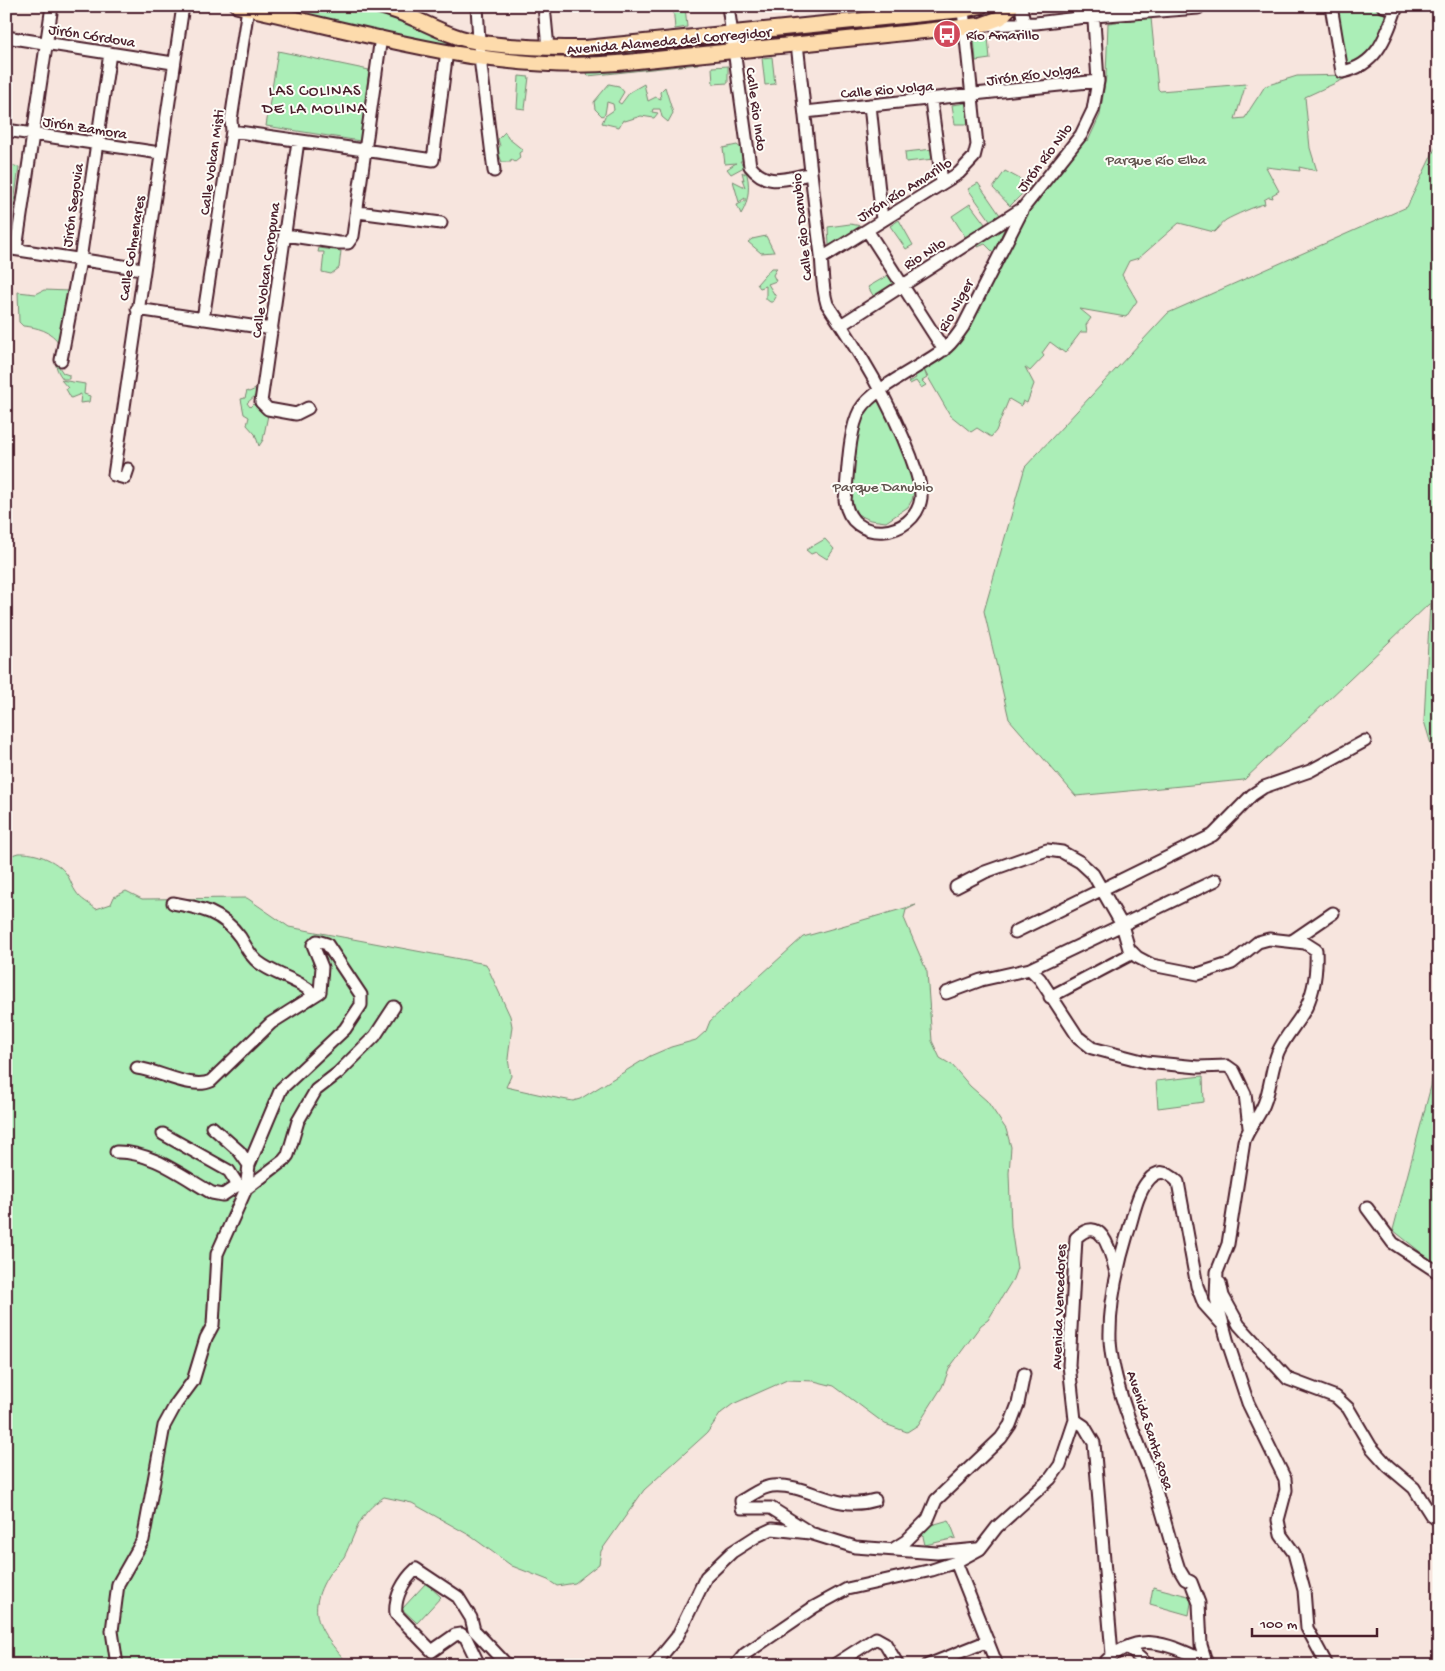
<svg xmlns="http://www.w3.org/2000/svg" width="1445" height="1671" viewBox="0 0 1445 1671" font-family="'Gochi Hand',sans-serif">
<rect width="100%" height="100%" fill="#f7e5de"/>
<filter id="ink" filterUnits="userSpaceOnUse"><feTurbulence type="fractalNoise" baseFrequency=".02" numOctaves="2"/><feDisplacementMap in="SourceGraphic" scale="10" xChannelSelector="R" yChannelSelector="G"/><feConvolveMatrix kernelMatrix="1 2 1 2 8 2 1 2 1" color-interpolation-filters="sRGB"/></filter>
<g filter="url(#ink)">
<!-- built -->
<path fill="#f2d4cc" d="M954 313 959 321 958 324 949 337 943 341 932 327Z"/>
<!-- green -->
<path fill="#abeeb7" stroke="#7a8671" d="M258 6H354L374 9 475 44 474 52Z
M673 6H685L687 27 675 29Z
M1336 6H1374L1388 12V15C1380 35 1374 58 1350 64L1345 59Z
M932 18 934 23 739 46 738 38Z
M1151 18 1158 89 1160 91 1246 84 1235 119 1245 118C1251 106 1258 98 1265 86L1297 76 1353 75 1305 97 1310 148 1317 171 1299 167 1300 171 1266 167 1279 191 1272 195 1273 198 1269 197 1264 200 1265 204C1257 205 1233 216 1226 220 1221 223 1218 229 1214 232L1179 223 1139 258 1129 261 1122 275 1137 301 1126 317 1080 309 1091 318 1086 325 1087 332H1081L1065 353 1050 342 1042 353 1044 356 1030 371 1025 367 1034 384 1027 403 1023 401 1021 406 1009 399 996 431 991 437 977 428 971 432 950 415 925 372 927 378 922 381 926 385 921 388 916 381 910 384 908 382 916 378 914 374 923 369 925 372 924 368 945 354 1028 211 1085 139 1088 141 1100 115 1106 76 1108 23Z
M988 37 990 59 976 61 974 38Z
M723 40 725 45 721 48 556 61 490 52V49Z
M278 51 369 70 360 141 266 126Z
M772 57 775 84 765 85 762 58Z
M698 60V64L588 76 587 73 590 70Z
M728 66V83L713 84 712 67Z
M519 76 529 77 525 109 517 108Z
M609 84 619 86 624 92 618 102 621 104 630 92 644 84 648 101 656 97 661 99 660 92 665 87 673 113 668 122 662 117 660 109H653L652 112 658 113 654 118 641 116 625 121 623 120 619 127 602 123 605 116 614 110 613 104 607 102 605 114 602 116 595 109 594 102Z
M966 103 969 124H955L952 105Z
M505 132 508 138 523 150 519 153 520 158 515 162 511 159V162H502L497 150 500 146 498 139Z
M1439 140V771L1424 721 1430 603 1244 780 1076 796 1009 719 984 611 1025 467 1168 313 1407 207Z
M737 145 742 149 745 161H740L744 167 731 174 727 169 736 163 725 164 723 148Z
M933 149 934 159 906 162 905 152Z
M6 164 19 167 9 239H6Z
M745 169C751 182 749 202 741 214L737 205 745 201V198L739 202 733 181 745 187 742 179 744 180 742 172 745 174Z
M1005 171 1031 185 1010 206 993 188Z
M978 183 1000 215 990 220 968 189Z
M970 204 985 224 966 238 952 216Z
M899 220 913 245 906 249 890 226Z
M850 224 862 226 829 246 828 227Z
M1000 227H1005L994 253 985 244 978 247 977 242Z
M766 236 774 252 761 253 748 242 752 239Z
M319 248 341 251 339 268 331 274 322 272 324 252H318Z
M771 268H777L773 275 776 281 768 284 776 297 773 302H770L766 299V286L760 288 757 284Z
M890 274 897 282 874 297 868 287Z
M44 290 69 291 59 367 63 373 69 375V379H63C54 368 53 357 59 344 53 331 36 327 23 326L19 322 18 292 36 294Z
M61 380 85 384 84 394 90 396 89 402 80 403 81 394 71 398 66 389 68 388Z
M256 389V395L247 403 250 407 253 404 261 412 268 415 263 440 259 446 255 434 247 425 249 417 244 414 241 399 245 398 247 391 249 392Z
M880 399 892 417 916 484 912 500 908 507 886 522 870 520 857 514 848 495 859 429 862 414Z
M825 539 834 549 827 559 816 552 811 554 806 550Z
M18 853C36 852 60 861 69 878 71 882 73 888 76 892 81 900 89 903 96 909L111 904 114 897 126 891 142 899 247 898 289 927 486 964 510 1016 512 1026 508 1059 511 1076 506 1087 551 1097 573 1101 580 1099 650 1056 671 1047 696 1040 706 1031 710 1021 803 937 916 905 906 910 904 918 927 972 932 1041 940 1058 952 1065 970 1086 987 1101 1006 1129 1011 1147 1009 1173 1011 1227 1017 1268 1013 1279 988 1320 981 1325 950 1367 942 1387 918 1425 907 1432 885 1424 834 1386 814 1381 787 1380 733 1404 721 1413 707 1433 644 1490 601 1551 599 1564 575 1583 557 1586 548 1580 512 1566 469 1535 412 1503 384 1497C358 1514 357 1531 344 1557 340 1563 333 1568 329 1574 303 1615 322 1633 349 1665H50L33 1658H6V857Z
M1439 981V1267L1393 1230 1431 1086Z
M1203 1076 1204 1102 1158 1108 1156 1081Z
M949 1520 956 1538 925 1545 921 1528Z
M426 1583 441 1597 417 1623 402 1609Z
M1153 1587 1192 1597 1189 1615 1150 1604Z"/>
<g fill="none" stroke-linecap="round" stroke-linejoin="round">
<!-- minor casing -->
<g stroke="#4a1f2b" stroke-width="15">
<path id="minor" d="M477 6 480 58 494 171
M544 6 548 48
M728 6 750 166C767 188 786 178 810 174
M1021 6 1024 24
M1331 6 1342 72C1377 66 1386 37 1397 6
M1383 6 1396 10
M985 25 1036 23 1094 16 1198 8 1199 6
M6 37 173 63
M797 44C805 112 811 180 820 247 823 266 821 285 827 304 860 353 890 402 911 457 915 469 922 485 921 498 915 539 850 545 845 500 848 475 848 432 860 410 873 388 922 366 943 350 952 344 957 335 963 327L1024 207 1081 135 1093 110 1098 81 1093 6
M931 100 942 182
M870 105 882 220
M805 112 1098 81
M6 130 160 153
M232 131 433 160 447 51
M298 141 261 402 268 409 296 414 308 408
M358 212 441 223
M867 230 944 350
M285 235 339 243H348L353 236 381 37
M6 248 142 269
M16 249 52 6
M822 258 959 173 974 157 977 145 963 10
M137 309 272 329
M203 319 232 131 231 120 248 8
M841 325 1020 210
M61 360 80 260 110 53
M128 469 125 478 114 475 183 6
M956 887 985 872 1047 850 1062 852 1080 862 1093 874 1122 925 1129 949 1137 957 1152 965 1198 974 1232 963 1258 942 1269 939 1305 943 1316 950C1317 972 1315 993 1303 1013 1295 1026 1284 1038 1278 1052 1271 1069 1271 1087 1264 1104 1259 1117 1249 1127 1244 1141L1228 1244 1217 1272 1216 1298 1228 1343 1248 1403 1285 1479 1286 1490 1278 1520 1281 1535 1294 1553 1304 1590 1307 1628 1327 1665
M173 903C201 908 222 912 240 937 245 945 250 956 258 962 276 976 297 978 315 995
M1015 932 1213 835 1252 795 1264 787 1310 771 1365 741
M1292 941 1333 913
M1030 969 1216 880
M946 993 981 980 1030 969 1040 979 1078 1037 1092 1048 1146 1062 1198 1067 1227 1066 1234 1071 1245 1094 1249 1127
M1050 997 1133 953
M212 1127 239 1151 249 1165
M116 1152C151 1151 182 1176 212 1193L223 1195 238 1185 229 1171 163 1134
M238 1185 246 1189 284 1160 288 1155 298 1121 316 1090 338 1073 375 1036 394 1007
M1367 1208 1393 1243 1439 1273
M1220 1283 1223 1296 1239 1325 1288 1379 1336 1397 1348 1408 1371 1447 1388 1466 1414 1488 1431 1515 1439 1521
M1075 1420 1084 1426 1094 1443 1112 1654
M809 1532 771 1508H742L741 1501C751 1496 761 1487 772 1486 809 1483 834 1513 875 1500
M895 1548 906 1541 928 1519 936 1500 1001 1438 1010 1425 1018 1404 1024 1374
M956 1562 997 1665
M1127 1647 1148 1665
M117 1665 112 1631 118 1584 143 1540 164 1426 176 1404 193 1381 206 1338 213 1325 217 1254 246 1189 249 1165 281 1089 345 1029 361 1005V995L327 944 317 941 313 945 322 967 320 992 271 1023 211 1081C192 1090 160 1071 137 1068
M479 1665 466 1638 461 1634 455 1635 432 1651 396 1614C394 1597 404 1580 416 1569L458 1597 471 1618 474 1630 507 1665
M654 1665 677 1637 706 1577 732 1552 757 1536 772 1529 810 1533 855 1547 937 1553 977 1549
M736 1665 745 1654 814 1607 847 1589 932 1570 956 1562 980 1549 997 1527 1050 1479 1060 1465 1075 1420 1069 1365 1076 1238C1103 1212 1111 1255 1116 1273
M834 1665 876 1638 885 1643 898 1665
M928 1665 988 1641
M1102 1665C1137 1629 1166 1643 1205 1661
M1207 1665 1201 1645 1199 1603 1191 1582 1185 1579 1179 1569C1168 1536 1160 1500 1148 1467 1133 1431 1112 1379 1110 1340 1109 1305 1117 1268 1127 1235 1133 1218 1136 1196 1147 1182 1158 1168 1167 1171 1178 1182L1197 1286 1204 1304 1222 1324"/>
</g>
<!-- major casing -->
<g stroke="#4a1f2b" stroke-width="18">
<path id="major" d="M238 6C362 32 491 74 618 63L981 25 1000 18 1011 6
M379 6C406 12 429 27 455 36 487 48 549 48 585 48L963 10 981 6"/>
</g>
<!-- minor -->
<use href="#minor" stroke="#fdfcf7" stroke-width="11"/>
<!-- major -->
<use href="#major" stroke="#fddbac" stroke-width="14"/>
</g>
</g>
<!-- icons -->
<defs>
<g id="bus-disc" transform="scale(1.4375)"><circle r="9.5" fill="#d1495b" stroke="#fdfcf7"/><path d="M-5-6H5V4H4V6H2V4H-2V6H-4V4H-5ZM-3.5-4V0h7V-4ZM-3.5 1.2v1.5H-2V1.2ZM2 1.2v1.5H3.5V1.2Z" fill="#fff"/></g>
</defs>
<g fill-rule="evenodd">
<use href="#bus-disc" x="947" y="34"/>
</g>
<g text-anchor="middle" stroke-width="4" stroke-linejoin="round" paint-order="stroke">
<!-- poi labels -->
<g font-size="15" fill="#4a1f2b" stroke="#fdfcf7" text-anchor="start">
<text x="966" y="39">Río Amarillo</text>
</g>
<!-- street labels -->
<g font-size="15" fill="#4a1f2b" stroke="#fdfcf7">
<text transform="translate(92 35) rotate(9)" y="5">Jirón Córdova</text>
<text transform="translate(669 40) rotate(-5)" y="5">Avenida Alameda del Corregidor</text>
<text transform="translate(1033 74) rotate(-7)" y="5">Jirón Río Volga</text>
<text transform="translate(887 89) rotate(-5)" y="5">Calle Rio Volga</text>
<text transform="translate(757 109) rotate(82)" y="5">Calle Rio Indo</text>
<text transform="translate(85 127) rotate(9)" y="5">Jirón Zamora</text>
<text transform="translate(1044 157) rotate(-53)" y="5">Jirón Río Nilo</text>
<text transform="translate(211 162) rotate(-82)" y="5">Calle Volcan Misti</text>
<text transform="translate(904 189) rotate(-32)" y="5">Jirón Río Amarillo</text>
<text transform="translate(72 205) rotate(-82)" y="5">Jirón Segovia</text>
<text transform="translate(801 227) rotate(-96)" y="5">Calle Rio Danubio</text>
<text transform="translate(131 248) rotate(-81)" y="5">Calle Colmenares</text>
<text transform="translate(924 253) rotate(-32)" y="5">Rio Nilo</text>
<text transform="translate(265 270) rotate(-82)" y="5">Calle Volcan Coropuna</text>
<text transform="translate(955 305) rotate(-61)" y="5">Rio Niger</text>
<text transform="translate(1058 1307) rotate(-88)" y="5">Avenida Vencedores</text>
<text transform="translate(1151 1430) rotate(72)" y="5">Avenida Santa Rosa</text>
</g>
<!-- park labels -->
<g font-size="15" fill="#62534e" stroke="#fdfcf7">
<text x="1156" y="164">Parque Río Elba</text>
<text x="883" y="491">Parque Danubio</text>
</g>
<!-- neighbourhood labels -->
<g font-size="16" letter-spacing="1" fill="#4a1f2b" stroke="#fdfcf7">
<text x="315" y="95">LAS COLINAS<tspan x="315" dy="18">DE LA MOLINA</tspan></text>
</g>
</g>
<!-- margin -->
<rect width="1445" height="1671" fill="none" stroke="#fdfcf7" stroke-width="25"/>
<rect x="12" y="12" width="1420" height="1646" fill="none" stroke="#4a1f2b" stroke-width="2" filter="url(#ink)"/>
<!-- scale -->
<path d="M1252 1628v8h125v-8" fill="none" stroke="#4a1f2b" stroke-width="2.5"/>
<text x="1260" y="1628" font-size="15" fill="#4a1f2b" stroke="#fdfcf7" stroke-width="4" paint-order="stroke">100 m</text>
</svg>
